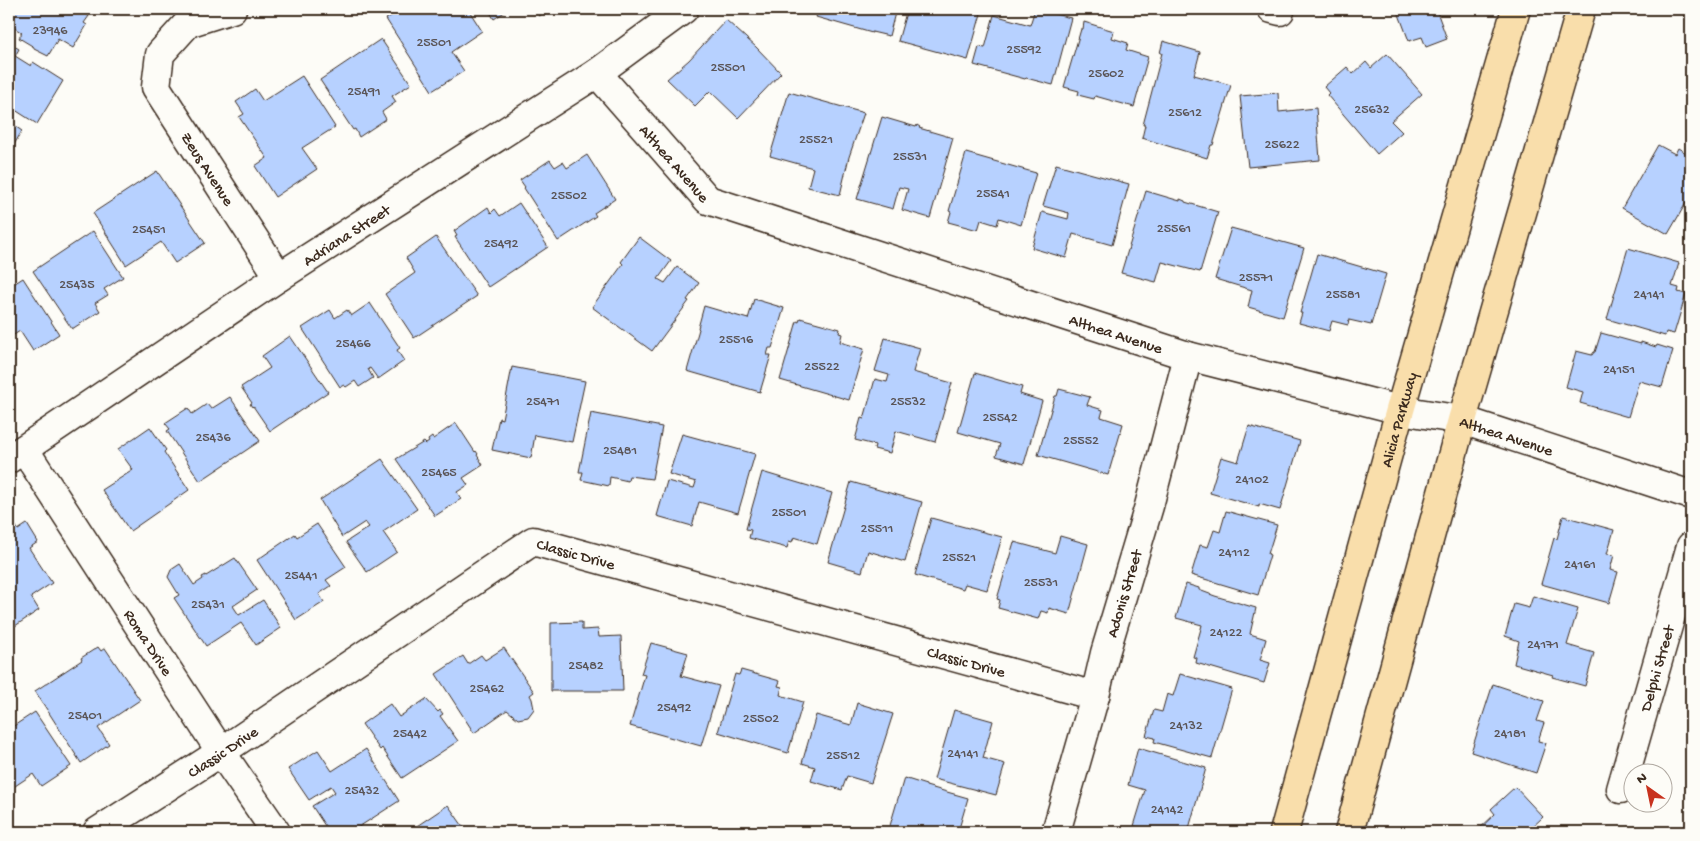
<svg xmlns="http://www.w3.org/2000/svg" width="1700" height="841" viewBox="0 0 1700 841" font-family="'Gochi Hand',sans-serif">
<rect width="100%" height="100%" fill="#fdfcf7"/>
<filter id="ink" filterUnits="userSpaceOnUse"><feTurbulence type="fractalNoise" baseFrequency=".02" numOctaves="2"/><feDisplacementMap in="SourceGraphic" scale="10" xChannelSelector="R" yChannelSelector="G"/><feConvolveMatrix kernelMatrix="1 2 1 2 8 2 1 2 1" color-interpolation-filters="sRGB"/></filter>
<g filter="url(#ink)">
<!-- building -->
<path fill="#b7d1ff" stroke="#3b2a1e" d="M9 9H78L89 16 84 23 87 25 73 48 58 39 48 56 34 49V47L19 38 22 33 9 24V20L13 14 9 11Z
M402 9H468L482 31 451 52 464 71 432 91 386 19Z
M488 9H509L494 19Z
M534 9H551L539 16Z
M819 9H896L889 36 872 32V33L816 17Z
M907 9 982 10 968 60 898 41Z
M1035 9 1071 18 1053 85 1026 78 1025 79 974 65 979 47 985 48 994 15 1030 25Z
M1397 9H1436L1447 39 1426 47 1422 37 1409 41Z
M726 20 756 47 781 73 738 118 710 91 695 106 667 79 689 60Z
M1084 22 1114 31 1112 38 1128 43 1126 50 1148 57 1134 107 1095 96 1094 99 1078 95 1079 91 1064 87 1081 29H1083Z
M381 39 411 84 392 96 396 102 382 112 386 119 359 137 355 129 353 130 320 80Z
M1163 41 1200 52 1194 75 1231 85 1213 145H1211L1207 158 1142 138 1145 125H1143L1162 53H1160Z
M9 43 19 49 15 56 31 66 33 62 63 81 37 124 9 106Z
M1387 54 1422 94 1391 121 1402 132 1377 154 1327 95 1329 93 1324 87 1347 67 1353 74 1366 62 1371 68Z
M1691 74V98L1685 76Z
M302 76 335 127 302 148 317 169 275 197 255 166 267 158 239 117 244 114 236 102 255 89 263 101Z
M789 92 864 113 849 157 840 195 808 187 813 168 770 156Z
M1278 93 1279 112 1316 108 1320 160 1248 167 1240 96Z
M882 117 916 127 917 125 920 127 919 128 953 138 930 218 902 210 908 189 899 187 893 209 857 199Z
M9 122 22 131 9 153Z
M1658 145 1675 154 1678 148 1691 156V206L1686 203 1668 234 1622 208Z
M966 153 1036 173 1021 225 999 218 997 225 981 220 978 230 948 222 951 212 949 211Z
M587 155 615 199 594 213 596 216 558 241 524 188 525 187 520 180 550 160 555 167 563 162 567 168Z
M1056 164 1129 184 1112 245 1073 234 1066 258 1032 248 1042 212 1068 219 1069 213 1043 206Z
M157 171 205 243 175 263 161 242 126 265 93 213Z
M1146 191 1180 201V199L1185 201V202L1218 212 1200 272 1162 262 1156 282 1121 273Z
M519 203 548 247 488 287 455 237 457 236 454 231 488 207 491 213 495 209 500 216Z
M1231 228 1304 248 1283 317 1248 307 1252 290 1215 279Z
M93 231 123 277 104 289 108 295 95 303 100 311 72 329 33 271Z
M436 237 477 296 414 338 385 294 415 273 406 258Z
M639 237 671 261 658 279 665 283 677 267 699 283 687 300 689 301 652 351 592 307 623 264 621 262Z
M1628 248 1679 263 1672 286 1679 288 1678 292 1686 294 1674 334 1666 332 1665 336 1607 319Z
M1317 254 1386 274 1371 325 1349 320 1348 325 1332 321 1329 331 1299 323 1302 313H1300Z
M23 278 59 334 33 351 20 331 9 338V287Z
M754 299 784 308 772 348H769L767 355H771L760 392 687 371 699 329 698 328 704 306 748 319Z
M370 303 400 348 397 350 404 361 378 379 370 368 368 369 373 378 359 387 355 381 346 387 344 385 340 387 302 328 330 310 335 318 347 310 351 316Z
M800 318 840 329 839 333 842 334 840 342 864 349 849 400 780 380 797 321 799 322Z
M1601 333 1641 344V342L1656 347 1657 345 1673 350 1662 387 1639 381 1628 417 1580 403 1583 392 1566 387 1576 351 1592 355 1594 352H1595Z
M290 336 328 392 270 431 253 406 252 407 250 404 252 403 241 387 270 368 262 356Z
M885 338 920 348 913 372 952 383 935 442 896 431 890 453 874 449 875 445 855 440 861 418 864 419 875 379 887 382 889 375 875 371Z
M512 367 585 381 572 442 535 435 531 458 492 450 499 418 502 419Z
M975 373 1022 387 1020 394 1042 401 1024 464 996 456 1000 444 958 432Z
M1059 389 1090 397 1087 405 1103 410 1101 417 1123 424 1108 475 1038 455 1055 396H1057Z
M230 397 260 441 200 481 167 431 170 429 165 423 188 408 192 414 207 404 211 409Z
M591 413 662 427 652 479 629 476 628 481 610 477 609 486 581 480 583 472H579Z
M456 423 475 452 476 451 478 454 477 455 483 465 463 478 468 485 457 492 461 499 435 516 396 459 424 442 426 444 429 442 428 440 432 437 433 439Z
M1249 426 1300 441 1280 510 1259 504V507L1210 493 1221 457 1238 462Z
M150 427 166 450 164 452 189 490 130 531 102 490 133 470 118 449Z
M682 434 755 454 738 513 699 502 692 526 657 516 667 481 694 488 696 482 669 474Z
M382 459 417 509 383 532 397 552 367 572 346 542 369 527 365 522 342 537 320 500Z
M762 472 832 493 817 544 794 537 792 542 789 541 787 548 749 538 751 530 746 529Z
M851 482 922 502 905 562 868 551 862 572 828 562Z
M1226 511 1277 525 1268 554 1270 555 1258 595 1191 575 1200 545 1208 547 1214 530 1220 532Z
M1563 516 1614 530 1607 554 1614 555 1610 570 1618 572 1609 603 1541 584 1554 538 1557 539Z
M931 518 1002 537 987 590 965 584 963 589 915 575Z
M13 521 18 530 27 524 38 542 29 548 52 583 31 597 39 610 9 630V523Z
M317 524 346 567 326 580 331 586 319 594 324 602 296 620 257 560 295 534 297 537Z
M1060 536 1088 544 1069 614 1049 608 1048 613 1041 611 1038 619 998 608 1000 600 997 599 1014 542 1055 553Z
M235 558 257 590 233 606 239 615 263 600 281 628 256 645 241 623 206 646 174 598 179 595 168 577 171 570 180 564 194 585 203 579 202 577 206 575V576Z
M1186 584 1199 588V590L1215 596 1256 608 1250 634 1266 639 1260 660 1270 663 1264 683 1196 663 1197 658 1193 657 1202 625 1176 618Z
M1533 596 1578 609 1567 645 1594 653 1585 686 1552 677 1553 675 1514 664 1519 641 1505 636 1514 604 1529 608Z
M582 622V630L598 629 599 637 621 636 623 691H551V623Z
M651 643 688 653 681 676 719 686 701 746 630 726 645 675 641 674Z
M98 647 101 651 105 648 140 700 98 728 109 744 81 763 35 691 82 660 81 658Z
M504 648 534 692 530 695 532 699 534 709 528 717 518 719 507 710 474 733 436 674 463 656 468 664 481 655 485 660Z
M741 670 780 681 778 686 782 687 780 695 803 702 788 753 718 732 735 674 739 675Z
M1180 674 1232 689 1212 758 1154 742 1155 738 1146 736 1154 710 1162 712 1167 694 1173 696Z
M1493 684 1544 701 1537 721 1544 723 1538 741 1546 743 1536 773 1471 752Z
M426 699 438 712 440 710 443 714 440 716 458 741 402 778 382 748 380 750 362 724 390 704 399 717Z
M857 703 893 714 871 783 847 776 842 790 811 781 815 767 802 763 816 715 851 725Z
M954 710 993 721 983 758 1005 764 996 795 934 779Z
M35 712 71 766 41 786 33 774 9 790V729Z
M1138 748 1206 768 1188 832H1158L1134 826 1145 790 1128 785Z
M366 749 399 801 351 832H329L312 806 335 792 331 786 309 800 288 769 318 750 332 771Z
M904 778 926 785V786L968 798 958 832H900L889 829Z
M1515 787 1543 817 1527 832H1476L1495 814 1491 809Z
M448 805 467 832H408Z
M609 826 629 832H607Z"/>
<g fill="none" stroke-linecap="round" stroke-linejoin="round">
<!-- minor casing -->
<g stroke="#3b2a1e" stroke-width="31">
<g id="minor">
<path id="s1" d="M232 9 188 23 160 54 156 87 279 277"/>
<path d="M1272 9 1280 11"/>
<path id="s2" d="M597 73 708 200 1188 356 1400 410 1462 420 1691 495"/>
<path id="s3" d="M24 449 221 752 276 832"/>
<path id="s4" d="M9 459 279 277 597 73 684 9"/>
<path id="s5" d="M1621 789 1691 546"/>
<path id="s6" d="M97 832 221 752 533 541 1095 696"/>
<path id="s7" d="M1056 832 1095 696 1105 653 1149 506 1188 356"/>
</g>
</g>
<!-- primary casing -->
<g stroke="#3b2a1e" stroke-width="31">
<g id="primary">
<path id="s8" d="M1284 832 1400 410 1516 9"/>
<path d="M1349 832 1462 420 1581 9"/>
</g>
</g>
<!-- minor -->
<use href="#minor" stroke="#fdfcf7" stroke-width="28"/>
<!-- primary -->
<use href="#primary" stroke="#f9deab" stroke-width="28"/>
</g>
</g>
<g text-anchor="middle" stroke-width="4.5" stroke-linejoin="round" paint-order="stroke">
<!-- number labels -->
<g font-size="14" fill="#5a5456">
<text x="50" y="34">23946</text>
<text x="434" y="46">25501</text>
<text x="1024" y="53">25592</text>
<text x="728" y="71">25501</text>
<text x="1106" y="77">25602</text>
<text x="364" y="95">25491</text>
<text x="1372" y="113">25632</text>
<text x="1185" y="116">25612</text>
<text x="816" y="143">25521</text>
<text x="1282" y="148">25622</text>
<text x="910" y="160">25531</text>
<text x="993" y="197">25541</text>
<text x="569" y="199">25502</text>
<text x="1174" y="232">25561</text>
<text x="149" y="233">25451</text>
<text x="501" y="247">25492</text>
<text x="1256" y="281">25571</text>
<text x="77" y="288">25435</text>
<text x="1343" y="298">25581</text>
<text x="1649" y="298">24141</text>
<text x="736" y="343">25516</text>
<text x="353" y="347">25466</text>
<text x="822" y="370">25522</text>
<text x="1619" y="373">24151</text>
<text x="543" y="405">25471</text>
<text x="908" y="405">25532</text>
<text x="1000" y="421">25542</text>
<text x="213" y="441">25436</text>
<text x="1081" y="444">25552</text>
<text x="620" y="454">25481</text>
<text x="439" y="476">25465</text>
<text x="1252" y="483">24102</text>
<text x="789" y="516">25501</text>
<text x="877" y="532">25511</text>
<text x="1234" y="556">24112</text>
<text x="959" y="561">25521</text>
<text x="1580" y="568">24161</text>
<text x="301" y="579">25441</text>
<text x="1041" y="586">25531</text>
<text x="208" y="608">25431</text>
<text x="1226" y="636">24122</text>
<text x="1543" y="648">24171</text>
<text x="586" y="669">25482</text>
<text x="487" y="692">25462</text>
<text x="674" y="711">25492</text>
<text x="85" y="719">25401</text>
<text x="761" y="722">25502</text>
<text x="1186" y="729">24132</text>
<text x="410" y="737">25442</text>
<text x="1510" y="737">24181</text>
<text x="963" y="757">24141</text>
<text x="843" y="759">25512</text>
<text x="362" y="794">25432</text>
<text x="1167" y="813">24142</text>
</g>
<!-- street labels -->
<g font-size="16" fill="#3b2a1e" stroke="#fdfcf7">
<text dy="6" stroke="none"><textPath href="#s2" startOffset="119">Althea Avenue</textPath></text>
<text dy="6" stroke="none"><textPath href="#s1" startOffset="218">Zeus Avenue</textPath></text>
<text dy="6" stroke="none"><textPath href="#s4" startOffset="405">Adriana Street</textPath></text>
<text dy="6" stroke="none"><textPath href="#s2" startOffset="598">Althea Avenue</textPath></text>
<text dy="6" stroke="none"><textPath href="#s8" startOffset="428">Alicia Parkway</textPath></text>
<text dy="6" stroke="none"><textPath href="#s2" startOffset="1002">Althea Avenue</textPath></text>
<text dy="6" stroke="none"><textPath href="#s6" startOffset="569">Classic Drive</textPath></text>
<text dy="6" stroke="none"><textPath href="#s7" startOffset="248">Adonis Street</textPath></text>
<text dy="6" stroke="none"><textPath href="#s3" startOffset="230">Roma Drive</textPath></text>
<text dy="6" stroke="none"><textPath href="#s6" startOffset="974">Classic Drive</textPath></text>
<text dy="6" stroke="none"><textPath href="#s5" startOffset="126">Delphi Street</textPath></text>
<text dy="6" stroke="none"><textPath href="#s6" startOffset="149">Classic Drive</textPath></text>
</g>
</g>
<!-- margin -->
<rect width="1700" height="841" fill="none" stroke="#fdfcf7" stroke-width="30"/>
<rect x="15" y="15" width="1670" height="811" fill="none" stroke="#3b2a1e" stroke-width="2" filter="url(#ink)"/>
<!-- north arrow -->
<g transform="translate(1648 788) rotate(327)"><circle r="24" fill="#fdfcf7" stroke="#afa8a0"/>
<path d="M0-4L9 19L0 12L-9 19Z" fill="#c8321e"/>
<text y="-8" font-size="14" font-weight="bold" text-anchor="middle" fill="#3b2a1e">N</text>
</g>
</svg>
